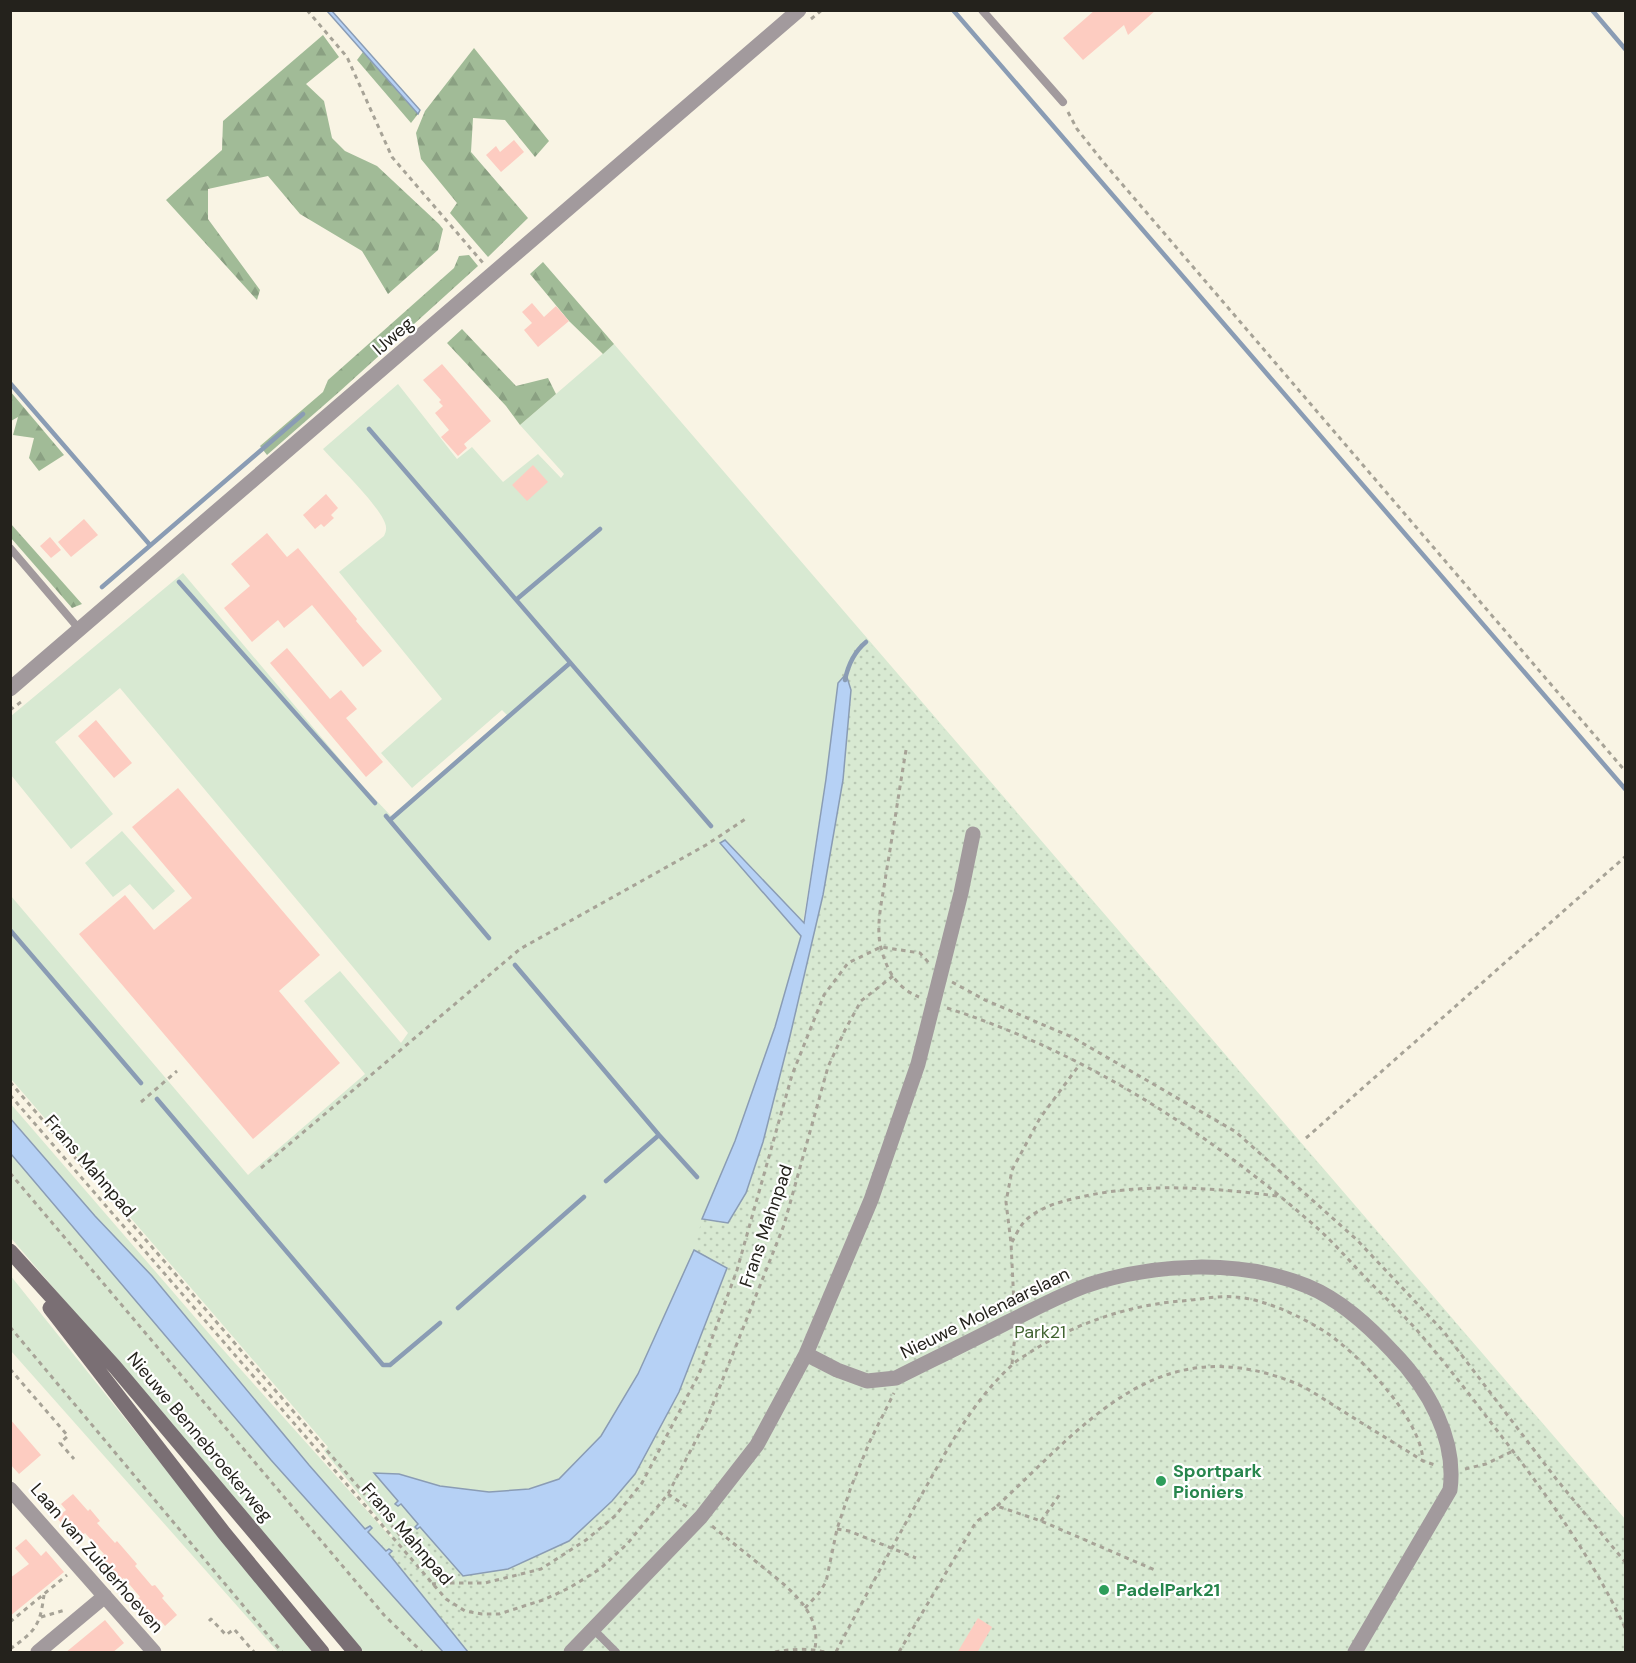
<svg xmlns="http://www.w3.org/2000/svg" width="1636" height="1663" viewBox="0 0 1636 1663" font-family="'DM Sans',sans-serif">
<defs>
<pattern id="forest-firs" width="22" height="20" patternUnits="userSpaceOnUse" patternTransform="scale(1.5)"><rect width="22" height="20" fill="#a1bb97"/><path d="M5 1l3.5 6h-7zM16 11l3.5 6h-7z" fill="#8aa082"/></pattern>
<pattern id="park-dots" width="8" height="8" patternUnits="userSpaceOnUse" patternTransform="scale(1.5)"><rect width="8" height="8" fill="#d8e9d2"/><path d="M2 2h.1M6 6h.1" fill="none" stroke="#b9c8b4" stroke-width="1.8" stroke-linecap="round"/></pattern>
</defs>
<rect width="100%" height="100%" fill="#f9f4e4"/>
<!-- green -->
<path fill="#d8e9d2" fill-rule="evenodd" d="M614 344 1625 1519V1615L1599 1565 1517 1447 1416 1323 1322 1224 1242 1159 1155 1099 1081 1056 992 1017 941 1001 968 894 982 821V814L971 806 957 888 930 996C919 991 907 987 899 976 865 930 906 805 910 750L898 748 876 866 872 919 873 952 884 976 859 995 847 1016 831 1052 820 1078 779 1222 741 1327 704 1418 663 1493 623 1540 595 1565 542 1596 514 1607 483 1609 467 1607 455 1601 443 1590 433 1585C440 1611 473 1624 499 1620 532 1615 577 1593 603 1574 625 1558 651 1526 670 1505L692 1520 670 1540 658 1532 600 1581 533 1615 480 1632 497 1652H468L389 1554 392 1551 389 1549 387 1551 368 1532 372 1528 370 1526 365 1529 309 1465 152 1276 95 1216 11 1118 10 1103 218 1344 421 1571 324 1451 328 1447 11 1079V896L248 1175 365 1074 304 1001 340 971 401 1043 408 1033 120 688 55 742 113 814 71 849 11 775V716L183 573 359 782 391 816 507 715 502 710 412 788 381 753 442 699 339 572 384 536C386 532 387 528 385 523 378 504 338 466 323 449L398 384 457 459 472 447 503 482 538 454 561 478 564 474 520 425ZM846 675 851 690 843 780 823 895 790 1036 763 1142 746 1193 728 1223 703 1219 735 1141 775 1027 801 936 720 843 726 840 803 923 826 779 838 683ZM694 1251 727 1268 679 1392 635 1474 612 1501 569 1541 508 1569 463 1576 420 1527 417 1529 415 1527 418 1524 401 1504 398 1506 395 1504 398 1501 375 1473 399 1474 440 1486 489 1492 529 1489 559 1479 601 1436 638 1374Z
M122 831 175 891 153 910 130 884 113 897 85 863Z
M10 1153 444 1652H364L11 1238Z
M10 1275 312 1652H278L11 1351Z"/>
<!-- forest -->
<path fill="url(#forest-firs)" d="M323 35 339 57 306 84 324 101 332 138 345 151 377 166 439 224 443 229 438 250 388 294 362 251 300 214 268 176 208 189V219L260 290 257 300 166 200 222 150 223 121Z
M474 48 549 141 535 157 505 120 473 118 471 152 528 218 488 257 450 213 457 203 421 159 416 133 425 111Z
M363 52 418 114 411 123 357 60Z
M469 255 478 266 339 392 267 455 260 446 323 392 328 380 454 268 459 256Z
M543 262 614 344 603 354 569 321 530 274Z
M462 329 516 386 548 378 556 394 520 425 506 406 447 343Z
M10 391 64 455 39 471 29 458 34 438 13 435 18 417 11 421 12 408Z
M10 524H11L82 604 72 608 11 538Z"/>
<!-- park -->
<path fill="url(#park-dots)" d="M862 634 1625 1520V1652H468L389 1554 392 1551H387L381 1546 413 1518 418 1524 415 1527 417 1529 635 1474 679 1392 727 1268 694 1250 702 1219 728 1223 746 1193 763 1142 790 1036 823 895 843 780 851 690 846 675 838 683Z"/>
<!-- water -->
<path fill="#b6d1f5" stroke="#8a9cb4" stroke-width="1.5" d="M327 11H332L420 110 418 114Z
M846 674 851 690 843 780 823 895 790 1036 763 1142 746 1193 728 1223 702 1219 735 1141 775 1027 801 936 720 843 725 840 804 923 826 779 838 683Z
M10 1118 95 1216 152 1276 309 1465 365 1529 370 1526 372 1528 368 1532 386 1551 389 1549 392 1551 389 1554 468 1652H443L271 1460 11 1154Z
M694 1250 727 1268 679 1392 635 1474 612 1501 569 1541 508 1569 463 1576 420 1527 417 1529 415 1527 418 1524 401 1504 398 1506 395 1504 398 1501 374 1473 399 1474 440 1486 489 1492 529 1489 559 1479 601 1436 638 1374Z"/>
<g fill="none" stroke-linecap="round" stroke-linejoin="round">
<!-- stream -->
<path stroke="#8a9cb4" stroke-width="4.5" d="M953 10 1626 790
M1592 10 1626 50
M10 383 150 545
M369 429 711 826
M179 582 375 803
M102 587 303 414
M517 599 600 529
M845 680C848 665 854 652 866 642
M386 816 489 938
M390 820 570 663
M10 930 141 1083
M515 965 659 1135 697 1177
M157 1099 383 1365H390L440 1323
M606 1181 659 1135
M458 1308 584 1197"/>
</g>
<!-- building -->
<path fill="#fdccc1" d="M1095 10H1156L1128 35 1124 25 1083 60 1063 38Z
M514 140 524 152 501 172 486 155 496 146 500 152Z
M532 303 544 317 556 306 569 321 538 347 524 330 532 323 522 312Z
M442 364 491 421 464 444 467 448 458 456 441 437 449 430 435 413 443 406 439 402 441 400 423 380Z
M533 465 548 482 527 501 512 485Z
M326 494 338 508 331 515 334 518 324 527 321 524 315 529 303 515Z
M84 519 98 535 71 557 58 542Z
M267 533 287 557 298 548 357 619 356 621 382 651 363 667 312 605 284 628 278 620 252 642 224 608 250 586 231 564Z
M50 537 61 550 51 558 40 546Z
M287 648 330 699 341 690 357 709 346 718 383 762 366 777 270 663Z
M96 720 132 763 114 778 78 736Z
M178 788 320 955 279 991 340 1063 253 1139 79 934 125 895 154 930 192 898 132 827Z
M10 1419 41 1455 19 1474 10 1464Z
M73 1494 88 1511 90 1509 100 1521 97 1523 115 1543 117 1541 137 1564 135 1566 152 1586 155 1585 164 1596 162 1598 177 1615 165 1626 160 1620 151 1627 131 1605 140 1597 124 1578 114 1584 93 1561 104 1554 85 1533 76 1541 57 1518 66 1510 61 1504Z
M26 1539 41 1556 46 1551 64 1572 10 1616V1578L29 1564 15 1548Z
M978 1618 992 1627 977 1653H957Z
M105 1620 124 1643 112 1653H65Z"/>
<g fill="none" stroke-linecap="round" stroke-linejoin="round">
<!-- path -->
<path stroke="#a7a397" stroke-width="3" stroke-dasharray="4.5 4.5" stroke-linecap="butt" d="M307 10 347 57 392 157 483 263
M811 19 822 10
M1068 112 1077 129 1104 163 1626 772
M10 710 21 702
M906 750C899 791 893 833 886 874 883 897 875 925 881 948 887 971 897 988 919 997
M952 982 985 1000 1072 1037 1236 1132 1357 1240 1444 1332 1557 1480 1626 1563
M947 1008C1084 1052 1208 1132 1315 1226 1332 1241 1347 1258 1362 1274 1379 1292 1398 1309 1415 1328 1442 1359 1467 1391 1492 1424 1542 1488 1592 1556 1626 1630
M10 1082 441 1583 432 1584
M10 1095 446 1599 465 1611 482 1614H499L543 1600 569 1588 600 1569 628 1543 668 1494 707 1419 784 1225 828 1067 845 1030 861 1001 893 976
M141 1102 177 1071
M1306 1138 1626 856
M261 1168 520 949 706 845 747 818
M10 1173 384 1615 422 1652
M1012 1242C1016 1235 1020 1225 1027 1219 1045 1204 1067 1200 1090 1195 1153 1183 1214 1188 1277 1196
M1014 1304 1011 1243 1006 1202 1012 1170 1040 1118 1080 1064
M10 1327 282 1652
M1012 1364 1015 1335
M10 1369 68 1436 60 1443 74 1459
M1465 1469 1486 1464 1513 1451
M668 1494 690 1509
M997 1506C1086 1424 1156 1330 1290 1381 1307 1387 1323 1399 1338 1408 1366 1426 1395 1443 1423 1461L1435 1465
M1041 1521 1060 1494
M712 1526C728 1539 743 1551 759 1564 786 1586 825 1613 814 1652
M837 1529 849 1531 916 1558
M441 1583H485L541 1569 586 1540 615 1516 642 1483 699 1374 737 1270 792 1075 824 995 848 963 881 947 920 953 929 963
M805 1608 819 1593 826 1582 837 1529 851 1487 870 1441 894 1393
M41 1617 65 1610
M209 1621 211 1619 226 1635 234 1629 254 1652
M10 1622 67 1575
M10 1649C36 1631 40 1625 44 1595
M775 1652C792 1649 809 1648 825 1652
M836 1652C862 1602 890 1551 918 1501 945 1454 970 1404 1010 1367 1016 1360 1025 1356 1032 1351 1076 1323 1130 1305 1181 1301 1199 1300 1218 1295 1236 1297 1264 1299 1300 1316 1324 1331 1359 1354 1421 1418 1423 1461
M899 1652 976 1522 997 1506 1041 1521 1157 1571"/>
<!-- service -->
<path stroke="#a29a9d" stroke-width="8" d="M982 10 1063 102
M10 548 80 630
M594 1630 616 1652"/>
<!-- minor -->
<path stroke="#a29a9d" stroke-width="15" d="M806 1354 837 1370 867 1381 896 1378C932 1360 969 1342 1006 1323 1033 1310 1060 1295 1088 1285 1155 1263 1241 1259 1307 1286 1341 1300 1369 1326 1393 1352 1428 1388 1457 1439 1450 1490L1355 1652
M10 1489 154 1652
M38 1652 105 1596
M571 1652 701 1517 757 1445 806 1354 871 1200 918 1064 961 893 973 834"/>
<!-- tertiary -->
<path stroke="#a29a9d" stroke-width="15" d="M10 689 799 10"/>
<!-- secondary -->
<path stroke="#7a6f74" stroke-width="15" d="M10 1251 115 1367 355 1652
M50 1308 224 1533 322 1652"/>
</g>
<!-- markers -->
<g fill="#2e9e5b" stroke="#fff" stroke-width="2">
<circle cx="1161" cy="1481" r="6"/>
<circle cx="1104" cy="1590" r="6"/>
</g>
<g text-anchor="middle" stroke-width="4.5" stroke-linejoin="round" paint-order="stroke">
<!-- street labels -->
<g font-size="18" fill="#24221c" stroke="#fff">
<text transform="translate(393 336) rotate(-41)" y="6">IJweg</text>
<text transform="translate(90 1166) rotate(49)" y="6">Frans Mahnpad</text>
<text transform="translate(766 1226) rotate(-71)" y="6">Frans Mahnpad</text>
<text transform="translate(985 1313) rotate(-26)" y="6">Nieuwe Molenaarslaan</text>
<text transform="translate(200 1437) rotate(50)" y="6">Nieuwe Bennebroekerweg</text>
<text transform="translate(407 1534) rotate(49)" y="6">Frans Mahnpad</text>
<text transform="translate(97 1558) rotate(49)" y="6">Laan van Zuiderhoeven</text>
</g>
<!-- park labels -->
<g font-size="18" fill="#406330" stroke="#fff">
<text x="1040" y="1338">Park21</text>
</g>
<!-- leisure labels -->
<g font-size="18" font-weight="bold" fill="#27864d" stroke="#fff" text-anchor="start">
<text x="1173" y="1477">Sportpark<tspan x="1173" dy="21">Pioniers</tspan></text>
<text x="1116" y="1596">PadelPark21</text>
</g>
</g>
<!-- border -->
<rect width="1636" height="1663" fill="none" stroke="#24221c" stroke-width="24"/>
</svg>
